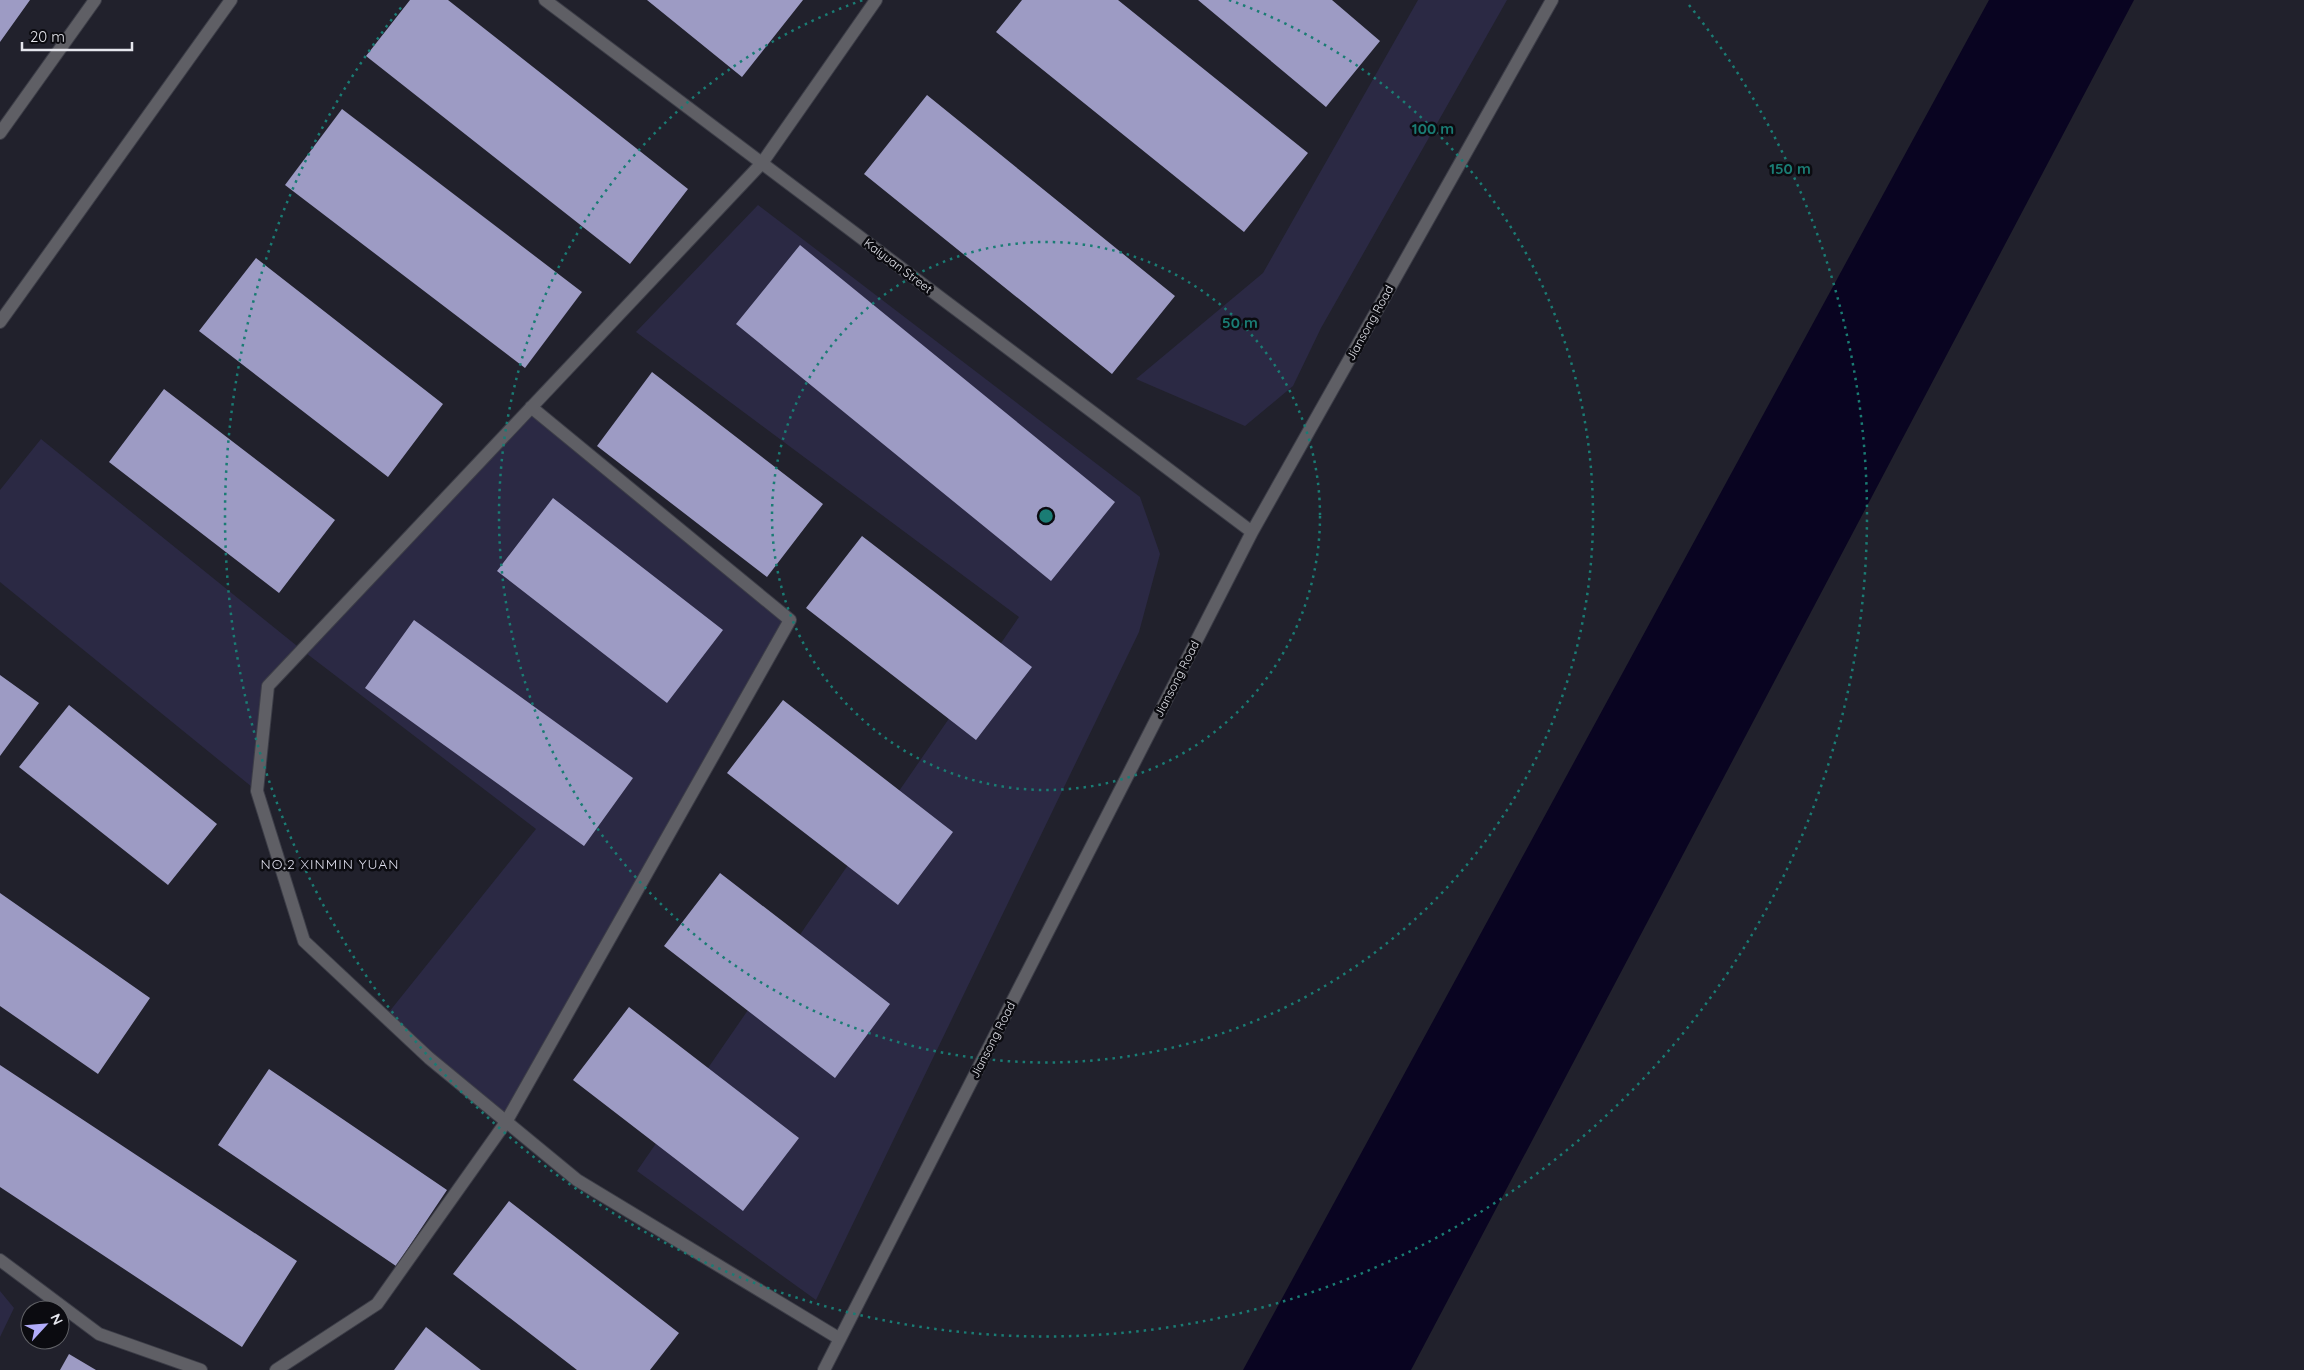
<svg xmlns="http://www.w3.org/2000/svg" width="2304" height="1370" viewBox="0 0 2304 1370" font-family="Quicksand,sans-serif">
<rect width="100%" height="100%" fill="#21212c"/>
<!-- green -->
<path fill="#2b2944" d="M1418 0H1507L1321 328 1293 386 1245 426 1136 379 1263 273Z
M758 205 1140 497 1160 554 1139 632 816 1300 637 1171 1019 617 636 332Z
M531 407 790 620 506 1122 385 1017 536 829 302 650 268 686 257 791 0 582V490L41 439 302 650Z
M0 1291 14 1308 0 1337Z"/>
<!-- water -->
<path fill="#090421" d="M1989 0H2134L1411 1370H1243Z"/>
<!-- building -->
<path fill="#9d9bc4" d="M0 0H30L0 42Z
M410 0H448L688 189 630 264 366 56Z
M647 0H803L742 77Z
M1022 0H1118L1308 153 1244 232 996 32Z
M1198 0H1332L1380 41 1326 107Z
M927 95 1175 296 1112 374 864 174Z
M342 109 582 292 525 368 285 185Z
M800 245 1115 502 1051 581 736 324Z
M256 258 443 404 388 477 199 331Z
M652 372 823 504 767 577 597 446Z
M164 389 335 520 279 593 109 462Z
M553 498 723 630 667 703 497 571Z
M862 536 1032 667 976 740 806 608Z
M414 620 633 778 584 846 365 688Z
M0 675 39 703 0 756Z
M783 700 953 832 898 905 727 773Z
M69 705 217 824 168 885 19 767Z
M720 873 890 1004 835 1078 664 946Z
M0 893 150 998 98 1074 0 1006Z
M629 1007 799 1138 743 1211 573 1080Z
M0 1065 297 1261 242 1347 0 1187Z
M269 1069 447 1190 396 1266 218 1145Z
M509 1201 679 1333 650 1370H577L453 1274Z
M426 1327 481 1370H394Z
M69 1354 96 1370H60Z"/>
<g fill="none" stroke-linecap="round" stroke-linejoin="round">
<!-- minor casing -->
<g stroke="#3c3d47" stroke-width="14">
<path id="minor" d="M545 0 1252 532
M0 133 95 0
M0 322 231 0
M0 1260 99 1334 201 1370
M840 1339 577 1180 429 1058 304 941 257 791 268 686 762 163 876 0
M276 1370 377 1304 506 1122 790 620 531 407
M824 1370 1252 532 1552 0"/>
</g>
<!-- minor -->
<use href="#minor" stroke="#5f5f65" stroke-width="12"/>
</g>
<!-- distance rings -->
<g fill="none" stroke="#1a7c74" stroke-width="2.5" stroke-dasharray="2.5 5">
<circle cx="1046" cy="516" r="274"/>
<path d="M1229 0A547 547 0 1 1 863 0"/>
<path d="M1689 5A821 821 0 1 1 403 5"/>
</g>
<g text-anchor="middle" stroke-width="5" stroke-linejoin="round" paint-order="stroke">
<!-- street labels -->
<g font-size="12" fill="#e5e6ed" stroke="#0b0b10">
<text transform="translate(898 266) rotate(37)" y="4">Kaiyuan Street</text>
<text transform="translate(1370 323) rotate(-61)" y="4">Jiansong Road</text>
<text transform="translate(1177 679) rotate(-63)" y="4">Jiansong Road</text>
<text transform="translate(993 1040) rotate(-63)" y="4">Jiansong Road</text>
</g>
<!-- neighbourhood labels -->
<g font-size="14" letter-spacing="1" fill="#dfdfee" stroke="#0b0b10">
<text x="330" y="869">NO.2 XINMIN YUAN</text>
</g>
</g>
<circle cx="1046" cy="516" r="8" fill="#1a7c74" stroke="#0b0b10" stroke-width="2.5"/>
<g font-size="15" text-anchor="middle" font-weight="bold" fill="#1a7c74" stroke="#0b0b10" stroke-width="5" stroke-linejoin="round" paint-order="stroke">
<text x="1433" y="134">100 m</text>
<text x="1790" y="174">150 m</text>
<text x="1240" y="328">50 m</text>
</g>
<!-- north arrow -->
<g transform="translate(45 1325) rotate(64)"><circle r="24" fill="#0b0b10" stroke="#626368"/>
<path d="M0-4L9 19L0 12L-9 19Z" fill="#b2adfa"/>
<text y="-8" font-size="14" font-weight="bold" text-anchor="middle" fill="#e5e6ed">N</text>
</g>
<!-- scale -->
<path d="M22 42v8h110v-8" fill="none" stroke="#e5e6ed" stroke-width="2.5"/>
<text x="30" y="42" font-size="15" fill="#e5e6ed" stroke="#0b0b10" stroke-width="4" paint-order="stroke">20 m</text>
</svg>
